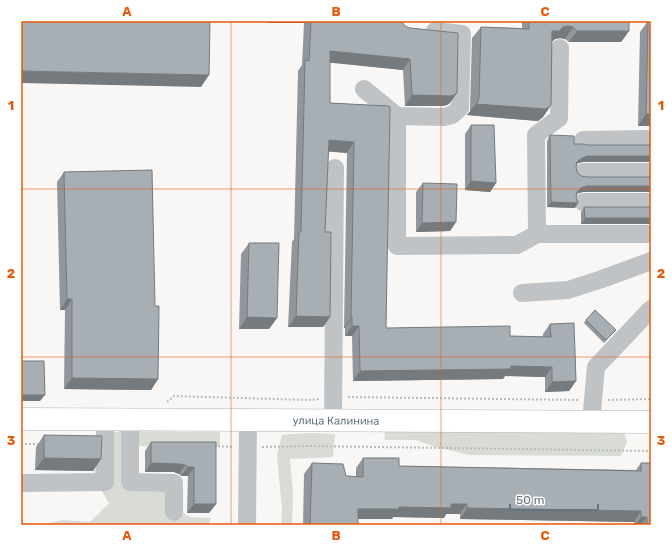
<svg xmlns="http://www.w3.org/2000/svg" width="672" height="546" viewBox="0 0 672 546" font-family="Rubik,sans-serif">
<rect width="100%" height="100%" fill="#f8f7f5"/>
<!-- green -->
<path fill="#d8dcd5" d="M384 426 624 432 627 442 621 456 469 455 436 447 415 440H385Z
M121 431 220 432V447L133 446 132 480 181 492 180 511 190 517 211 518 209 525H41L62 520 90 522 109 503 93 477 95 445 100 435Z
M312 433 335 434 333 457 313 458 290 459 293 492 292 525H281L282 510 277 455 282 435 291 434Z"/>
<g fill="none" stroke-linecap="round" stroke-linejoin="round">
<!-- major casing -->
<g stroke="#b0b6b9" stroke-width="23">
<g id="major">
<path id="s1" d="M21 419 651 422"/>
</g>
</g>
<!-- path -->
<path stroke="#b9bcbe" stroke-width="2" stroke-dasharray="2 2" stroke-linecap="butt" d="M348 397 578 400
M608 400 651 399
M167 402 174 396 309 400 320 399
M21 444H40
M214 446 234 447
M262 447 309 446 651 451"/>
<!-- minor -->
<path stroke="#bfc3c6" stroke-width="18" d="M560 48 559 118 536 135 537 234H651
M364 89 397 116V246L517 245 537 234
M397 116 444 117 452 115 460 108 462 34 435 31
M583 140 647 139 651 140
M583 172H651
M583 202H651
M522 293 568 290 602 279 651 261
M130 419V482L174 483V512
M333 420 335 168
M591 422 596 367 651 309
M21 483 105 482V419
M247 525 248 420"/>
<!-- major -->
<use href="#major" stroke="#fff" stroke-width="22"/>
</g>
<!-- wall -->
<path fill="#90969b" d="M267 21H401L450 103 447 105 443 106H405L403 70 330 62V103L388 106 386 328 510 336 543 337V334L550 324 576 381 569 391 545 392V377L505 376 503 379 353 381 352 336H345V328H344L347 153 328 151 325 232 330 317 323 327H288L292 242 294 239 298 71 302 65 304 23H267Z
M522 21H629V31L621 42H569L565 39 560 38 555 39 552 42 551 105 543 117 538 121 467 115 470 112V108L472 38 481 27 522 28Z
M648 21H651V126H638L640 32Z
M471 125 496 183 490 192 465 190V134Z
M550 135 574 144 587 145H651V158L649 162H583L578 163 577 164 576 167 577 172 581 176 651 192H583L577 194 576 197 578 203 575 208 547 207V141Z
M64 172 155 306 158 379 151 390 64 389 65 310H60L57 182Z
M423 183 456 222 450 231 416 232V192Z
M584 207 651 224H581V212Z
M249 243 277 318 269 329H239L241 254Z
M586 320 616 330 604 343 584 323Z
M44 435 93 471 35 470 36 447Z
M151 442H216V504L209 513H187L188 476H181L179 474 174 472H145V451Z
M363 458 399 466 636 470 641 463 651 525H634V522L460 519V514H446L444 518 393 517 392 519H358V525H303L304 474 312 463 346 476 356 477V468Z"/>
<!-- shaded-wall -->
<path fill="#757a7e" d="M268 21H306L304 23H267Z
M568 26 573 27 565 39 560 38 555 39 551 42 552 31Z
M577 31H629L621 42H569Z
M330 51 410 59 403 70 323 62Z
M21 71 209 75 201 87 21 83Z
M457 93 450 103 447 105 443 106H405L412 95Z
M476 104 551 105 543 117 538 121 467 115Z
M646 114H651V126H638Z
M329 140 354 142 347 153 321 151Z
M587 156H651V158L649 162H583L578 163 574 167 577 162 582 158Z
M471 181 496 183 490 192 465 190Z
M587 186H651V192H583L577 193 574 197 581 188Z
M551 202 578 203 575 208 547 207Z
M585 218H651V224H581Z
M456 222 450 231 416 232 422 223Z
M67 299H72L65 310H60Z
M296 316 330 317 323 327H288Z
M247 317 277 318 269 329H239Z
M351 317H352L345 328H344Z
M352 326H359L352 336H345Z
M511 366 552 367 545 377 505 376 503 379 353 381 360 371Z
M72 378 158 379 151 390 64 389Z
M576 381 569 391 545 392 552 382Z
M21 395H45L40 401H21Z
M44 458 101 459 93 471 35 470Z
M151 463 180 464 185 465 179 474 174 472H145Z
M188 467H194L188 476H181Z
M194 504H216L209 513H187Z
M451 504H467L460 514H446L444 518 393 517 392 519H351L358 509Z
M467 508 641 511 634 522 460 519Z
M641 517H647L641 525H635Z"/>
<!-- building -->
<path fill="#a7afb4" stroke="#757a7e" d="M21 21H210L209 75 21 71Z
M311 21H401L405 26 410 28 458 33 457 93 454 95 450 96 412 95 410 59 330 51V103L388 106 390 107 386 328 510 326V336L551 337 550 324 574 323 576 381 552 382V367L511 366V369L360 371 359 326H352V317H351L354 142 329 140 325 232H331L330 317 296 316 299 232H301L305 60 309 61Z
M529 21H629V31H577L573 27 568 26 563 27 559 31H552L551 105 546 109 476 104 478 101 479 97 481 27 529 29Z
M648 21H651V114H646Z
M471 125H494L496 183 471 181Z
M550 135 574 136V144H582L587 145H651V156H587L582 158 577 162 576 167 577 172 581 176 587 177H651V186H587L581 188 577 192 576 197 578 203 551 202Z
M152 170 155 306H159L158 379 72 378V299H67L64 172Z
M423 183 457 184 456 222 422 223Z
M584 207H651V218H585Z
M249 243H279L277 318 247 317Z
M595 310 616 330 606 340 586 320Z
M21 361H44L45 395H21Z
M44 435 102 436 101 459 44 458Z
M151 442H216V504H194V467H188L185 465 180 464 151 463Z
M363 458H399V466L641 471V463H651V525H647V517H641V511L467 508V504H451V508L399 507V509H358V525H310L312 463 343 464 346 476 363 477Z"/>
<!-- grid -->
<path fill="none" stroke="#e8590c" stroke-width="1" stroke-opacity="0.55" d="M231 21V525M441 21V525M21 189H651M21 357H651"/>
<g text-anchor="middle" stroke-width="4" stroke-linejoin="round" paint-order="stroke">
<!-- street labels -->
<g font-size="11" fill="#65757e" stroke="#fff">
<text dy="4" stroke="none"><textPath href="#s1" startOffset="315">улица Калинина</textPath></text>
</g>
</g>
<!-- border -->
<rect width="672" height="546" fill="none" stroke="#ffffff" stroke-width="44"/>
<!-- scale -->
<path d="M510 504v6h88v-6" fill="none" stroke="#65757e" stroke-width="2"/>
<text x="516" y="504" font-size="12" fill="#65757e" stroke="#ffffff" stroke-width="3" paint-order="stroke">50 m</text>
<rect x="22" y="22" width="628" height="502" fill="none" stroke="#e8590c" stroke-width="1.5"/>
<g font-size="13" text-anchor="middle" font-weight="bold" fill="#e8590c">
<text x="127" y="16">A</text>
<text x="336" y="16">B</text>
<text x="545" y="16">C</text>
<text x="11" y="110">1</text>
<text x="661" y="110">1</text>
<text x="11" y="278">2</text>
<text x="661" y="278">2</text>
<text x="11" y="445">3</text>
<text x="661" y="445">3</text>
<text x="127" y="540">A</text>
<text x="336" y="540">B</text>
<text x="545" y="540">C</text>
</g>
</svg>
